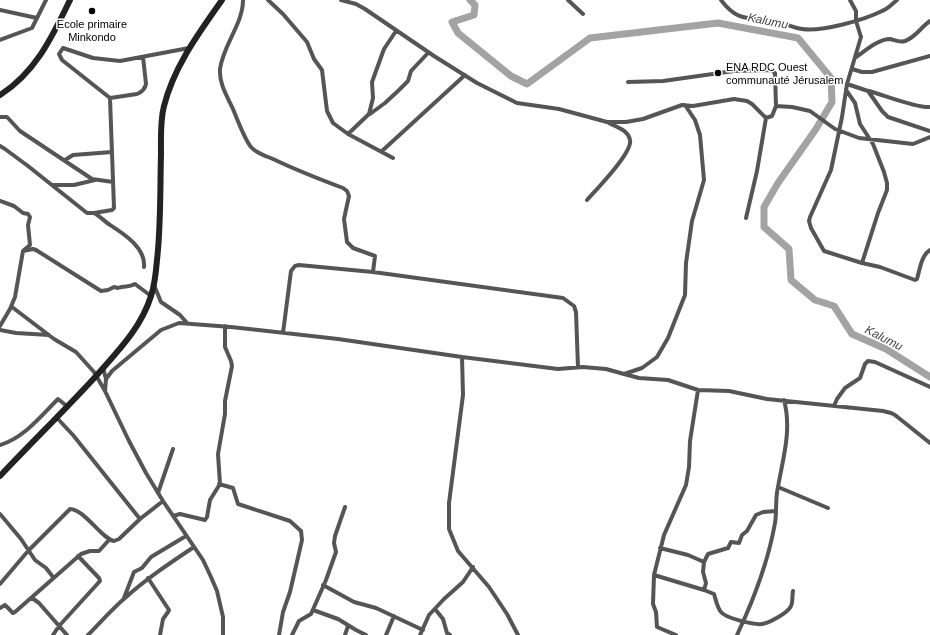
<svg xmlns="http://www.w3.org/2000/svg" width="930" height="635" viewBox="0 0 930 635" font-family="Helvetica,sans-serif">
<rect width="100%" height="100%" fill="#fff"/>
<g fill="none" stroke-linecap="round" stroke-linejoin="round">
<!-- river -->
<path stroke="#a3a3a3" stroke-width="7" d="M470 0 475 5 474 15 452 22 458 33 511 76 527 84 590 38 718 23 798 38 831 78 832 102 816 129 778 183 764 207V227L789 249 791 280 815 300 834 306 852 334 886 349 930 377"/>
<!-- street -->
<path stroke="#555" stroke-width="4" d="M243 0C243 24 223 45 220 69 219 84 227 96 233 109 237 119 245 140 251 147 256 153 266 156 273 159 296 170 319 179 343 188L347 191 349 196 344 219 347 242 353 248 375 256 373 272
M268 0 283 14 307 42 314 59 322 70 327 111 333 123 348 134 393 158
M341 0 356 4 365 9 434 56 477 83 517 103 559 109 607 122H626L643 119 682 105 693 106 734 99 747 101 752 104 766 118 772 116 776 106 775 73 771 70 734 71 663 81 628 82
M568 0 583 14
M721 0C739 24 750 16 776 21 784 23 793 28 802 29 822 32 864 20 882 11 888 9 892 4 897 0
M850 0 856 11V21L861 37 847 84 842 117 831 170 810 217 809 221 811 228 824 251 862 263 880 267 915 280 917 279C920 269 921 256 930 250
M0 10 37 18
M0 40 32 28 46 0
M856 57C865 51 878 39 890 39 895 40 899 43 905 41 916 37 921 27 930 21
M852 69 862 72H872L930 56
M847 84 868 91 882 111 888 117 930 131
M846 90 855 103 860 124 873 144 884 172 887 183V190L878 213 862 263
M869 91C884 95 916 108 930 107
M110 98 137 94C142 92 145 89 146 84L143 57
M776 106 792 107 810 111 835 129 859 138 913 144 930 137
M370 114 385 103 398 91 408 81 411 71 428 53
M0 117H7L20 131 92 179 113 182
M348 134 369 114 373 98 372 82 384 49 396 31
M0 146 5 149 28 166 87 213H94L112 210 114 208 110 98 62 60 59 54 63 48 93 58 120 61 189 48
M382 151 465 75
M65 160 73 155 112 152
M53 185H74L95 180
M587 200C596 190 633 152 630 140 628 130 617 127 609 123
M0 201 14 206 23 213 28 214 30 217 28 225 30 245 24 250
M94 213C100 216 104 221 110 225 124 234 146 248 144 267
M746 218 757 171 766 118
M154 285 161 302 180 315 187 323
M12 307 54 339 76 352 94 372 105 391 129 441 146 473 163 501 203 560 211 577 217 591 223 617V635
M0 326 10 309 15 297 23 251 33 249 36 250 101 291 108 290 114 287 118 288C125 285 128 288 135 284L151 296
M0 330 16 333 49 335
M283 333 291 271 295 266 299 265 373 272 563 298 574 306 576 312 578 367
M462 357 558 369 583 367 606 369 624 374 642 368 657 357 668 338 685 295 686 263 692 221 704 180 700 135 695 120 685 105
M103 368 106 379 105 391
M624 374 639 378 668 380 698 390 729 391 767 399 883 411 891 413 895 415 930 443
M106 379 112 371 161 330 179 323 231 327 338 339 462 357 463 395 449 503V529L458 551 489 587 507 614 518 635
M834 406 837 399 845 388 860 378 865 364 868 361 875 362 930 387
M57 418 73 435 140 519
M0 445C24 438 41 416 58 399L68 407
M219 484 233 488 238 504 290 521 301 531 302 540 290 592 283 612 279 635
M778 487 828 508
M158 493 173 449
M0 514 21 539 35 560 46 568 53 577
M173 516 180 514 205 520 207 517 210 500 220 484 218 454 225 414V401L232 366 231 361 225 347V326
M660 548 688 555 704 562 708 554 728 548 731 542 739 543 742 535 747 531 756 515 763 512 776 511
M654 575 664 535 686 485 689 467 690 441 698 390
M148 578 169 610 168 612 163 619 160 635
M0 584 28 551 70 509C84 509 102 539 114 541L119 539 140 519 163 501
M323 585 354 602 376 608 423 630
M704 590 706 583 703 572 704 562
M32 598 39 603 67 635
M124 598 134 572 142 568 151 557 186 536
M0 608 5 605 13 613 15 612 81 554 90 551H99L109 540
M435 609 443 619 447 633 450 635
M313 610 338 619 356 630 366 635
M53 635 59 626 100 581 99 578 78 556
M88 635C100 623 112 609 125 598 146 579 170 563 194 547
M292 635 299 621 311 614 326 580 336 552 334 543 335 536 345 507
M345 635 348 626
M386 635 394 616
M420 635 429 615 444 599 463 582 473 567
M676 635 657 627 656 612 653 604 654 575 704 590 714 594C716 600 717 607 721 612 725 618 754 625 762 624 769 623 788 613 791 606 793 602 792 596 793 591
M737 635C754 599 768 563 775 523 777 511 775 499 778 487 783 458 792 430 784 400"/>
<!-- secondary -->
<path stroke="#222" stroke-width="6" d="M0 95C36 72 52 37 70 0
M0 476C32 442 65 410 97 375 118 351 141 328 151 296 155 284 156 272 157 260 161 225 160 190 161 154 161 139 160 121 164 106 174 66 199 33 222 0"/>
</g>
<!-- markers -->
<g fill="#000" stroke="#fff" stroke-width="1.5">
<circle cx="92" cy="11" r="4"/>
<circle cx="718" cy="73" r="4"/>
</g>
<g text-anchor="middle" stroke-width="3" stroke-linejoin="round" paint-order="stroke">
<!-- poi labels -->
<g font-size="11" fill="#000" stroke="#fff">
<text x="92" y="28">Ecole primaire<tspan x="92" dy="13">Minkondo</tspan></text>
<text x="726" y="71" text-anchor="start">ENA RDC Ouest<tspan x="726" dy="13">communauté Jérusalem</tspan></text>
</g>
<!-- water labels -->
<g font-size="12" font-style="italic" fill="#444" stroke="#fff">
<text transform="translate(768 21) rotate(11)" y="4">Kalumu</text>
<text transform="translate(884 338) rotate(27)" y="4">Kalumu</text>
</g>
</g>
</svg>
